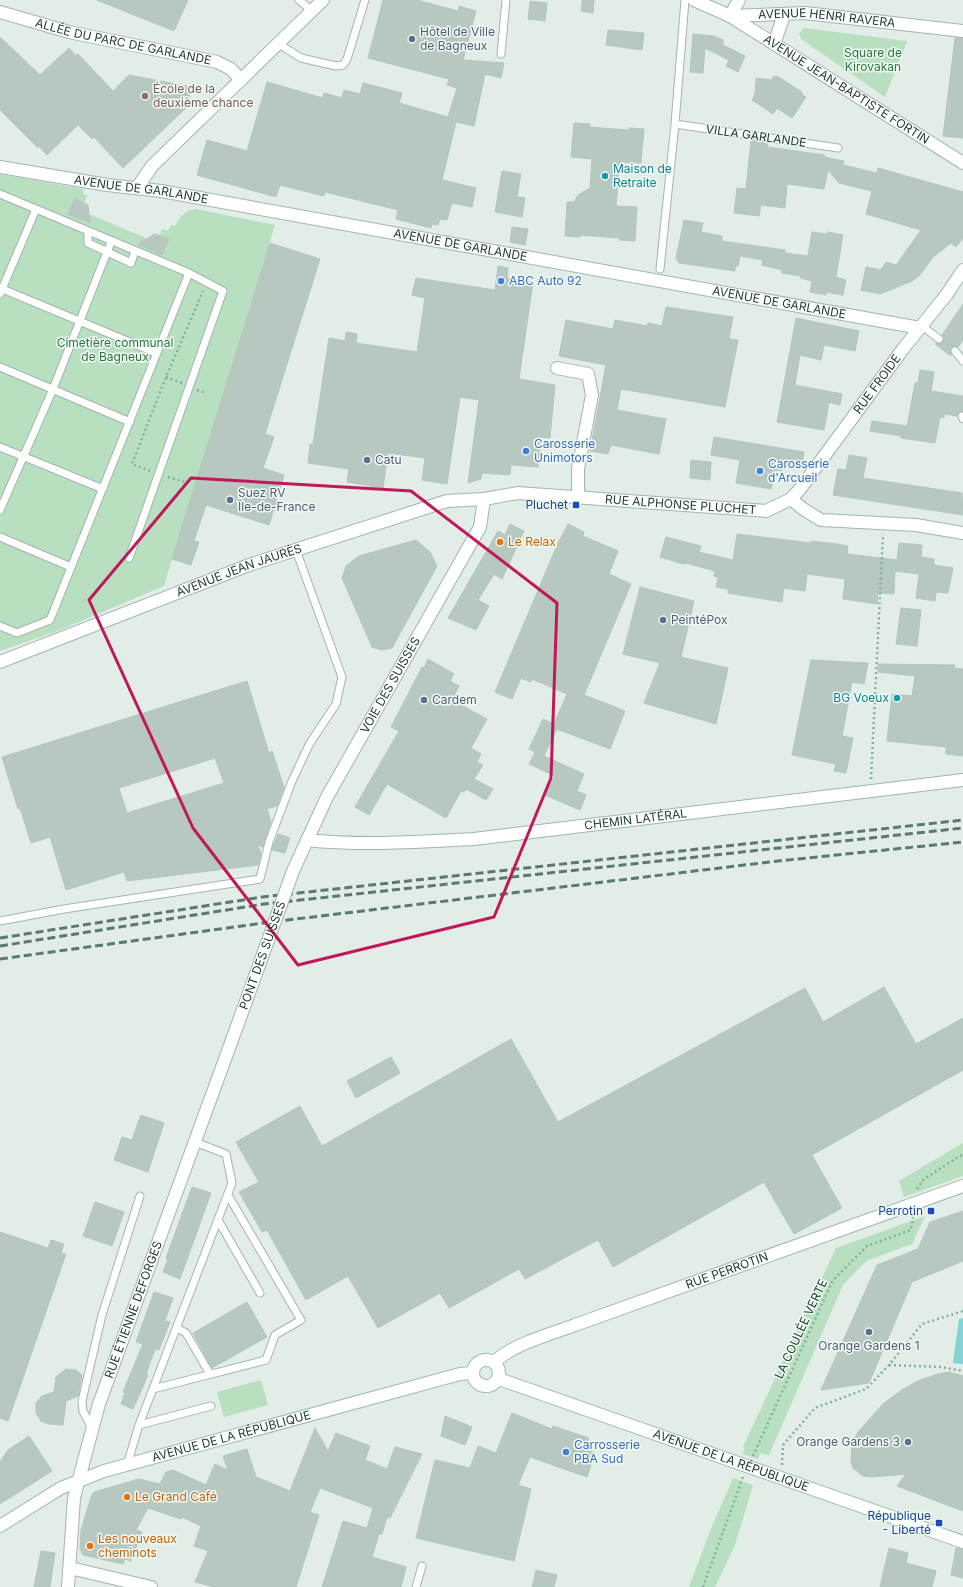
<svg xmlns="http://www.w3.org/2000/svg" width="963" height="1587" viewBox="0 0 963 1587" font-family="Inter,sans-serif">
<rect width="100%" height="100%" fill="#e1ede6"/>
<!-- green -->
<path fill="#b8dfbf" d="M804 28 907 41 885 97 801 39 799 34Z
M0 174 84 189 83 194 87 195 84 203 89 207V214L148 239 153 234 160 235 162 229 168 231 171 225 175 226C181 216 184 211 196 209L275 225 164 586 55 632 0 651Z
M963 1143V1176L904 1197 899 1181Z
M925 1216 912 1244 866 1261 843 1285 769 1455 760 1453 758 1459 742 1454 745 1448 743 1447 836 1248Z
M261 1380 268 1405 224 1417 217 1392Z
M733 1478 753 1485 735 1545 715 1587H689L710 1531Z"/>
<!-- water -->
<path fill="#84d2d6" d="M963 1318V1364L953 1363 959 1319Z"/>
<!-- building -->
<path fill="#b6c8bf" stroke="#b3c7bc" fill-rule="evenodd" d="M97 0H188L174 31Z
M383 0H417L458 11 459 6 476 11 463 60 504 63 501 78 485 74 474 126 456 122 442 180 476 188 472 207 452 203 447 220 440 219 438 225 432 224 431 228 396 219 398 210 325 192 324 196 280 185 276 197 197 175 207 140 247 151 267 82 323 98 324 93 342 98 344 90 360 94 363 83 402 93 399 103 448 117 457 88 447 85 449 79 368 58Z
M582 0H594L593 13 581 11Z
M530 1 547 3 545 21 528 19Z
M608 30 644 33 642 50 606 45Z
M693 34 714 36 723 40V45L745 56 738 72 726 66 729 60 705 48 703 73 690 72Z
M0 37 40 75 69 48 76 56 78 54 113 91 129 75 191 87 187 107 123 168 94 137 92 139 78 125 47 155 39 146 38 148 0 110Z
M955 38H963V138L943 136Z
M774 76 776 77 777 76 802 92 801 94 806 97 792 118 777 108 773 114 752 100 755 94 756 78 771 80Z
M574 123 590 124 589 127 629 130V128L644 129 641 163 620 162 616 206 637 207 635 241 619 240 620 238 580 235V237L565 236 567 202H574L578 195 590 188 592 159 571 157Z
M751 140 768 143 767 147 825 155 824 157 844 161 843 165 877 173 878 168 963 192V238L956 247 951 243 933 257 919 276 912 281 880 294 861 290 866 267 881 270 886 262 896 265 921 230 866 214 872 191 839 183 828 170 824 189 787 184 785 208 761 205 759 216 734 213 737 188 746 189Z
M502 171 521 174 517 197 525 198 522 217 495 212Z
M75 199 88 205 90 223 68 214Z
M684 220 703 223 701 232 722 236V241L785 250V253L808 256 812 232 827 234 828 232 843 235 836 277 846 280 843 295 826 292V295L810 292 812 281 800 278 801 276 782 273V270L762 265 763 260 740 256 738 266H735V271L679 263 676 258Z
M512 227 528 229 525 245 510 242Z
M155 234 169 239 162 255 138 244Z
M270 243 320 259 265 434 274 437 263 468 284 475 269 525 206 505 194 541 199 542 191 565 172 559Z
M498 266 508 268 507 278 533 282 519 379 555 385 550 438 541 437 538 467 511 465 510 475 482 473 481 479 468 483 479 400 460 397 447 484 422 480 425 458 388 453 383 488 347 482 349 469 308 463 310 444H313L329 338 345 341 346 332 357 334 356 343 417 352 425 298 412 295 416 278 495 290Z
M963 304V340L958 347 954 346 951 349V356L935 344 943 342 944 337 942 335Z
M666 307 733 317 729 339 738 340 725 407 621 389 617 410 666 419 659 454 611 445 608 454 590 451 606 365 559 356 566 320 613 329 615 320 647 326 648 323 662 326Z
M796 318 859 331 855 351 824 345 821 360 800 355 795 385 842 394 840 405 829 402 824 430 777 422Z
M920 370 934 372 931 391 963 396V411L959 412 957 416 944 414V418L940 417 935 443 901 438V436L870 431 872 421 907 426 915 383H918Z
M714 437 804 452 802 464 783 462 782 471 775 470 771 489 736 483 740 460 711 455Z
M849 455 867 458 863 478 962 493 963 515 833 495 838 469 846 470Z
M691 460 711 462 710 480 690 478Z
M510 524 524 531 502 579 494 574 478 600 489 606 476 630 448 618 498 531 505 535Z
M568 524 584 532 583 536 618 551 609 574 631 584 584 695 625 711 610 749 557 729 544 756 529 749 543 719 554 724 567 694 532 679 531 682 521 678 512 699 495 692 558 543Z
M737 534 811 543V541L837 544 848 546 847 554 897 560 899 543 922 545 921 557 934 559V565L953 568 948 593 936 592 935 601 916 598 919 574 895 571 894 594 878 593 877 604 843 599 845 579 807 574 805 591 784 588 782 602 728 593V589L716 587 718 577 714 576 715 571 686 563 683 564 660 557 666 537 701 546 699 552 733 560Z
M416 540 430 552 437 566 392 648 382 650 372 647 342 578 346 566 359 556Z
M640 587 694 601 681 657 728 668 716 724 644 703 660 663 623 654Z
M901 608 921 610 917 646 896 644Z
M428 659 454 674 450 681 459 686 452 700 487 719 471 748 481 754 477 762 483 765 474 779 493 789 486 800 466 789 464 792 461 791 446 818 387 784 369 815 355 807 399 731 391 727 422 667 424 668Z
M811 660 868 663 864 684 852 682 842 736 853 738 846 773 834 771 836 764 792 755Z
M878 664 955 665 954 668 963 669V756L946 754V747L887 741 892 694 912 696 915 676 878 672Z
M247 681 269 753 272 751 284 787 277 806 267 809 271 821 263 847 258 845 261 854 258 865 127 881 124 872 66 890 50 837 31 843 20 808 18 809 2 757ZM215 758 224 783 127 813 119 788Z
M535 752 584 774 577 791 586 795 580 810 545 795 555 776 529 764Z
M278 834 290 838 285 853 272 850Z
M884 987 916 1044 963 1018V1070L812 1155 842 1208 794 1234 764 1182 613 1267 598 1240 525 1279 519 1269 449 1308 440 1293 378 1328 348 1276 306 1300 267 1230 262 1232 239 1192 259 1182 236 1142 300 1106 322 1146 511 1039 558 1122 805 988 823 1022Z
M391 1057 400 1073 356 1098 347 1081Z
M141 1115 164 1123 148 1172 114 1160 122 1137 132 1140Z
M192 1187 211 1193 180 1279 163 1272 168 1259 166 1258Z
M95 1202 124 1212 112 1246 83 1236Z
M963 1211V1261L912 1282 869 1383 821 1390 877 1265 918 1249 930 1222Z
M0 1232 48 1248 51 1240 64 1244 61 1253 66 1254 8 1421 0 1418Z
M154 1292 173 1298 165 1321 170 1322 159 1350 155 1349 146 1374 148 1375 133 1409 121 1404 125 1393 123 1392 143 1344 136 1342Z
M247 1302 267 1337 212 1368 193 1333Z
M66 1369 76 1370 82 1375 78 1396 66 1401 63 1425 49 1424 41 1421 36 1413V1403L42 1396 54 1392 56 1377Z
M949 1372 963 1376V1511L897 1486 906 1474 872 1477 863 1476 853 1468 851 1461 852 1445 858 1432 883 1404 903 1389 920 1380 938 1374Z
M512 1413 552 1429 553 1426 589 1438 585 1449 595 1453 587 1477 530 1457 518 1485 531 1489 514 1561 416 1538 435 1460 470 1468 478 1446 496 1453Z
M445 1416 472 1427 465 1445 441 1436Z
M315 1428 328 1451 336 1433 370 1446 365 1460 387 1469 395 1447 422 1454 390 1518 387 1517 382 1534H379L372 1557 406 1567 401 1587H322L343 1521 367 1528 373 1508 320 1488 310 1512 319 1515 296 1587H214L195 1582 208 1551 194 1546 201 1526 182 1517 181 1519 148 1508 136 1530 142 1532 131 1561 125 1559 123 1564 83 1555 80 1549 81 1530 91 1497 94 1492 139 1479 160 1484 166 1472 173 1470 206 1485 215 1464 228 1470 223 1456 247 1449 256 1477 290 1491Z
M29 1436 52 1471 0 1504V1462L8 1450Z
M889 1548 908 1553 906 1563 936 1571 932 1587H880Z
M956 1548 963 1549V1578L951 1575Z
M41 1551 55 1553 50 1587H34Z
M536 1570 557 1575 554 1587H532Z"/>
<g fill="none" stroke-linecap="round" stroke-linejoin="round">
<!-- service casing -->
<g stroke="#a3b5ad" stroke-width="9">
<path id="service" d="M299 0 312 11
M279 44 301 58 336 66 343 65 347 59 365 0
M501 54 506 0
M675 124 838 148
M0 194 189 273 223 291 129 558
M88 232V243L131 263 135 251
M660 269 675 124 685 0
M0 288 156 353
M0 294 36 209
M922 326 939 339
M955 351 963 361
M0 367 130 422
M962 416 963 419
M0 447 103 489
M0 510 53 389 111 242
M0 537 71 567
M0 626 17 633 50 620 189 273
M0 921 64 909 260 879 269 842 292 781 310 743 336 704 342 677 296 550
M218 1220 260 1293
M177 1328 186 1333 210 1374
M153 1389 266 1360 275 1335 301 1320 228 1195
M139 1425 211 1406
M92 1428 83 1411 82 1401 102 1315 140 1196
M127 1465 139 1425 232 1183 226 1154 195 1142
M416 1587 422 1566"/>
</g>
<!-- minor casing -->
<g stroke="#a3b5ad" stroke-width="14">
<g id="minor">
<path id="s1" d="M0 12 69 32 217 62 231 69 241 80"/>
<path id="s2" d="M730 16 805 13 963 31"/>
<path d="M730 16 739 0"/>
<path d="M774 44 784 15"/>
<path id="s3" d="M0 167 107 185 161 191 920 328"/>
<path d="M137 188 152 166 323 0"/>
<path d="M557 368 588 374 592 395 578 469V498"/>
<path d="M791 499 803 509 821 520 916 525 963 533"/>
<path d="M70 1568 151 1587"/>
<path d="M68 1587 74 1498 79 1479"/>
</g>
</g>
<!-- tertiary casing -->
<g stroke="#a3b5ad" stroke-width="14">
<g id="tertiary">
<path id="s4" d="M694 0 730 16 963 163"/>
<path id="s5" d="M0 662 249 565 447 501 484 499 518 493 766 511 791 499 800 489 903 349 947 294 963 270"/>
<path id="s6" d="M307 840C362 846 418 842 474 839L963 780"/>
<path id="s7" d="M293 871 327 797 480 527 484 499"/>
<path id="s8" d="M494 1362C515 1343 549 1335 575 1325L963 1186"/>
<path id="s9" d="M79 1479 99 1404 232 1040"/>
</g>
</g>
<!-- secondary casing -->
<g stroke="#a1bcb0" stroke-width="14">
<g id="secondary">
<circle cx="486" cy="1373" r="13"/>
<path id="s10" d="M499 1379 963 1542"/>
<path id="s11" d="M0 1526 61 1488 104 1471 460 1374 473 1373"/>
</g>
</g>
<!-- path -->
<path stroke="#7fb39d" stroke-width="2.5" stroke-dasharray="2 3" stroke-linecap="butt" d="M166 377 182 383
M197 390 206 393
M150 471 132 464 166 377 203 291
M168 477 185 482
M871 779 883 534
M917 1189 924 1179 963 1154
M889 1365 941 1367 963 1371
M753 1456 833 1280 867 1246 911 1230 913 1217
M782 1465 783 1445 815 1408 866 1389 889 1365 922 1324 963 1311
M703 1587 743 1477"/>
<!-- service -->
<use href="#service" stroke="#fff" stroke-width="7"/>
<!-- minor -->
<use href="#minor" stroke="#fff" stroke-width="12"/>
<!-- tertiary -->
<use href="#tertiary" stroke="#fff" stroke-width="12"/>
<!-- secondary -->
<use href="#secondary" stroke="#fff" stroke-width="12"/>
<!-- rail -->
<path stroke="#5a7a6e" stroke-width="3" stroke-dasharray="8 4" stroke-linecap="butt" d="M0 938 262 897 963 820
M0 946 264 904 963 828
M0 959 271 922 778 861 963 842"/>
<!-- tertiary-bridge casing -->
<g stroke="#a3b5ad" stroke-width="14" stroke-linecap="butt">
<g id="tertiary-bridge">
<path id="s12" d="M232 1040 293 871"/>
</g>
</g>
<!-- tertiary-bridge -->
<use href="#tertiary-bridge" stroke="#fff" stroke-width="12"/>
</g>
<!-- marked area -->
<path fill="none" stroke="#c2185b" stroke-width="3" stroke-linejoin="round" d="M191 478 411 491 557 603 551 778 494 917 298 965 193 828 89 600Z"/>
<!-- markers -->
<g fill="#5c6f8a" stroke="#f1f9f4" stroke-width="1.5">
<circle cx="412" cy="39" r="4"/>
<circle cx="367" cy="460" r="4"/>
<circle cx="230" cy="500" r="4"/>
<circle cx="663" cy="620" r="4"/>
<circle cx="424" cy="700" r="4"/>
<circle cx="869" cy="1332" r="4"/>
<circle cx="908" cy="1442" r="4"/>
</g>
<circle fill="#8d6e63" stroke="#f1f9f4" stroke-width="1.5" cx="145" cy="96" r="4"/>
<g fill="#0f9aa8" stroke="#f1f9f4" stroke-width="1.5">
<circle cx="605" cy="176" r="4"/>
<circle cx="897" cy="698" r="4"/>
</g>
<g fill="#3f7fe0" stroke="#f1f9f4" stroke-width="1.5">
<circle cx="501" cy="281" r="4"/>
<circle cx="526" cy="451" r="4"/>
<circle cx="760" cy="471" r="4"/>
<circle cx="566" cy="1452" r="4"/>
</g>
<g fill="#1a4fb4" stroke="#f1f9f4" stroke-width="1.5">
<rect x="572" y="501" width="8" height="8" rx="2"/>
<rect x="927" y="1207" width="8" height="8" rx="2"/>
<rect x="935" y="1519" width="8" height="8" rx="2"/>
</g>
<g fill="#e8710a" stroke="#f1f9f4" stroke-width="1.5">
<circle cx="500" cy="542" r="4"/>
<circle cx="127" cy="1497" r="4"/>
<circle cx="90" cy="1546" r="4"/>
</g>
<g text-anchor="middle" stroke-width="3" stroke-linejoin="round" paint-order="stroke">
<!-- street labels -->
<g font-size="12" fill="#203f33" stroke="#f1f9f4">
<text dy="4" stroke="none"><textPath href="#s2" startOffset="97">AVENUE HENRI RAVERA</textPath></text>
<text dy="4" stroke="none"><textPath href="#s1" startOffset="127">ALLÉE DU PARC DE GARLANDE</textPath></text>
<text dy="4" stroke="none"><textPath href="#s4" startOffset="177">AVENUE JEAN-BAPTISTE FORTIN</textPath></text>
<text transform="translate(756 136) rotate(8)" y="4">VILLA GARLANDE</text>
<text dy="4" stroke="none"><textPath href="#s3" startOffset="143">AVENUE DE GARLANDE</textPath></text>
<text dy="4" stroke="none"><textPath href="#s3" startOffset="467">AVENUE DE GARLANDE</textPath></text>
<text dy="4" stroke="none"><textPath href="#s3" startOffset="791">AVENUE DE GARLANDE</textPath></text>
<text dy="4" stroke="none"><textPath href="#s5" startOffset="967">RUE FROIDE</textPath></text>
<text dy="4" stroke="none"><textPath href="#s5" startOffset="710">RUE ALPHONSE PLUCHET</textPath></text>
<text dy="4" stroke="none"><textPath href="#s5" startOffset="256">AVENUE JEAN JAURÈS</textPath></text>
<text dy="4" stroke="none"><textPath href="#s7" startOffset="210">VOIE DES SUISSES</textPath></text>
<text dy="4" stroke="none"><textPath href="#s6" startOffset="330">CHEMIN LATÉRAL</textPath></text>
<text dy="4" stroke="none"><textPath href="#s12" startOffset="90">PONT DES SUISSES</textPath></text>
<text dy="4" stroke="none"><textPath href="#s8" startOffset="251">RUE PERROTIN</textPath></text>
<text dy="4" stroke="none"><textPath href="#s9" startOffset="178">RUE ÉTIENNE DEFORGES</textPath></text>
<text transform="translate(801 1329) rotate(-65)" y="4">LA COULÉE VERTE</text>
<text dy="4" stroke="none"><textPath href="#s11" startOffset="250">AVENUE DE LA RÉPUBLIQUE</textPath></text>
<text dy="4" stroke="none"><textPath href="#s10" startOffset="246">AVENUE DE LA RÉPUBLIQUE</textPath></text>
</g>
<!-- service labels -->
<g font-size="12" fill="#4e5e75" stroke="#f1f9f4" text-anchor="start">
<text x="420" y="36">Hôtel de Ville<tspan x="420" dy="14">de Bagneux</tspan></text>
<text x="375" y="464">Catu</text>
<text x="238" y="497">Suez RV<tspan x="238" dy="14">Île-de-France</tspan></text>
<text x="671" y="624">PeintéPox</text>
<text x="432" y="704">Cardem</text>
<text x="869" y="1350" text-anchor="middle">Orange Gardens 1</text>
<text x="900" y="1446" text-anchor="end">Orange Gardens 3</text>
</g>
<!-- park labels -->
<g font-size="12" fill="#27783e" stroke="#f1f9f4">
<text x="873" y="57">Square de<tspan x="873" dy="14">Kirovakan</tspan></text>
<text x="115" y="347">Cimetière communal<tspan x="115" dy="14">de Bagneux</tspan></text>
</g>
<!-- education labels -->
<g font-size="12" fill="#785e54" stroke="#f1f9f4" text-anchor="start">
<text x="153" y="93">École de la<tspan x="153" dy="14">deuxième chance</tspan></text>
</g>
<!-- culture labels -->
<g font-size="12" fill="#0d838f" stroke="#f1f9f4" text-anchor="start">
<text x="613" y="173">Maison de<tspan x="613" dy="14">Retraite</tspan></text>
<text x="889" y="702" text-anchor="end">BG Voeux</text>
</g>
<!-- shop labels -->
<g font-size="12" fill="#366cbe" stroke="#f1f9f4" text-anchor="start">
<text x="509" y="285">ABC Auto 92</text>
<text x="534" y="448">Carosserie<tspan x="534" dy="14">Unimotors</tspan></text>
<text x="768" y="468">Carosserie<tspan x="768" dy="14">d'Arcueil</tspan></text>
<text x="574" y="1449">Carrosserie<tspan x="574" dy="14">PBA Sud</tspan></text>
</g>
<!-- transit labels -->
<g font-size="12" fill="#164399" stroke="#f1f9f4" text-anchor="end">
<text x="568" y="509">Pluchet</text>
<text x="923" y="1215">Perrotin</text>
<text x="931" y="1520">République<tspan x="931" dy="14">- Liberté</tspan></text>
</g>
<!-- food labels -->
<g font-size="12" fill="#c56008" stroke="#f1f9f4" text-anchor="start">
<text x="508" y="546">Le Relax</text>
<text x="135" y="1501">Le Grand Café</text>
<text x="98" y="1543">Les nouveaux<tspan x="98" dy="14">cheminots</tspan></text>
</g>
</g>
</svg>
